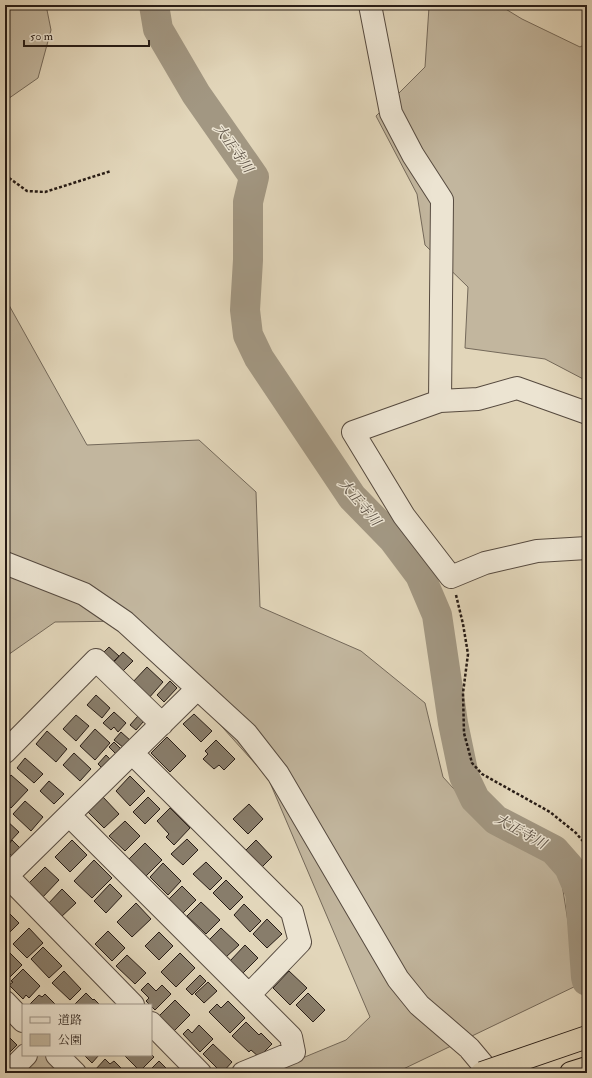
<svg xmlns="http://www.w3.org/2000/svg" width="592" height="1078" viewBox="0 0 592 1078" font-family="'IM FELL Double Pica','Noto Serif JP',serif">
<rect width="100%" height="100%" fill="#e2d6ba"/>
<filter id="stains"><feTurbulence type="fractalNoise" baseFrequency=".005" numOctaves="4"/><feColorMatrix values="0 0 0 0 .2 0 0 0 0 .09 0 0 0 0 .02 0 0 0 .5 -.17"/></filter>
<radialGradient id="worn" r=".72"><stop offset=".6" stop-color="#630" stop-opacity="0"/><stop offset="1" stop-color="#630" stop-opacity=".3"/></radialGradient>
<!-- green -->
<path fill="#c2b69e" stroke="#74695a" d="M5 5H46L51 30 38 78 5 101Z
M434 5H499L522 19 580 47 587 43V381L545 359 465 348 468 287 425 245 417 194 376 116 425 67 429 7Z
M5 298 87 445 199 440 256 492 260 607 361 651 425 703 443 777 496 835 559 865 578 985 395 1073H266L346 1040 370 1017 268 778 127 621 55 622 5 657Z
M36 1055H47L65 1073H18Z"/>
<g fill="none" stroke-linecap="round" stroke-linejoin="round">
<!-- river -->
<path stroke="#a29782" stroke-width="30" d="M154 5 158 29 196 94 254 177 248 202V260L245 310 248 335 259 358 352 497 393 539 420 575 437 615 453 723 464 776 475 799 496 820 554 850 569 867 580 893 586 977 587 981"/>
</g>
<!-- building -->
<path fill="#887d6b" stroke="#271c16" d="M109 647 119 656 112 663 102 654Z
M123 652 133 661 122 672 113 663Z
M147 667 163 682 148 699 131 684Z
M170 681 177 688 164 702 157 695Z
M96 695 110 708 102 718 87 705Z
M114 712 126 723 118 732 114 727 111 730 103 723Z
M194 714 212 731 201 742 183 724Z
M76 715 89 726 76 741 63 729Z
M138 716 144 721 136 730 130 725Z
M95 729 110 743 95 760 80 746Z
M47 731 67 749 56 762 36 744Z
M121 732 131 741 124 748 114 740Z
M167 737 186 756 170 772 151 753Z
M216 740 235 759 224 770 219 765 214 769 203 759 208 754 205 751Z
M114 742 122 750 117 755 109 747Z
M74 753 91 769 80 781 63 765Z
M106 755 112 761 104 770 98 764Z
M25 758 43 774 34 783 17 768Z
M11 775 28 790 11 808 5 803V782Z
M130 776 145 791 130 806 116 791Z
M49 781 64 794 54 804 40 791Z
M103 797 119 814 104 828 88 812Z
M148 797 160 809 145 824 133 812Z
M25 801 43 817 31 831 13 814Z
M249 804 263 819 248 834 233 819Z
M170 808 190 828 174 845 166 837 169 834 157 821Z
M6 820 19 832 5 847V820Z
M125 821 140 836 125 851 109 836Z
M187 839 198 850 183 865 171 854Z
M12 840 21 849 13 857 5 850Z
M72 840 87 855 70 872 55 857Z
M256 840 272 857 258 871 241 855Z
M145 843 162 860 144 878 128 860Z
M94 860 112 878 92 898 74 881Z
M206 862 222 878 210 890 193 874Z
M163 863 181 881 168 895 150 877Z
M45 867 59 880 41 899 27 885Z
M226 880 243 897 230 910 213 893Z
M110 884 122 896 106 913 94 901Z
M182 886 196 900 182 914 168 900Z
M62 889 76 903 60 918 47 905Z
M201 902 220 920 206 934 187 916Z
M136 903 151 919 132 937 117 922Z
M244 904 261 921 250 932 234 915Z
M5 909 19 923 7 935 5 933Z
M267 919 282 934 267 948 253 934Z
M29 928 43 943 27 958 13 944Z
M221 928 239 945 226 957 209 940Z
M108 931 125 948 112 961 95 944Z
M159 932 173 946 159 960 145 946Z
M245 945 258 958 243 973 230 961Z
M43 947 62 966 49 978 31 959Z
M7 950 22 965 9 978 5 974V953Z
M180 953 195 968 176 987 161 972Z
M127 955 146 973 135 984 116 966Z
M23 969 40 986 29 998 26 995 23 999 9 985 13 982 11 981Z
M64 971 81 989 70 1000 52 983Z
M289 971 307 988 290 1005 273 988Z
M200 975 206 981 192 995 186 989Z
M208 982 217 991 204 1003 195 994Z
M148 983 156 991 162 985 171 994 155 1010 146 1001 149 998 141 990Z
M86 993 93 1000 94 999 100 1005H76L75 1004Z
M308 993 325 1010 313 1022 296 1005Z
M45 994 56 1005 30 1004 39 995 42 997Z
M175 1000 190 1015 173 1032 158 1017Z
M228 1001 245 1018 230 1033 209 1012 217 1004 221 1008Z
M246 1022 259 1035 261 1033 272 1044 259 1057 251 1050 249 1052 232 1036Z
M199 1025 213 1039 200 1052 183 1034 188 1029 192 1033Z
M5 1033 17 1045 5 1057Z
M213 1044 232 1062 222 1073 203 1054Z
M151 1054 154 1057 140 1071 124 1055H151Z
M84 1055H99L92 1063Z
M105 1059 110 1064 114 1061 126 1073H98L95 1070Z
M159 1061 171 1073H147Z"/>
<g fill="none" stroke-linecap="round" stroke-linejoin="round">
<!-- minor casing -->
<g stroke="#564a3f" stroke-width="24">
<path id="minor" d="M370 5 391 113 413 155 442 200 440 401
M587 413 517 388 478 399 440 401 353 432 404 516 451 577 485 563 537 551 587 548
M5 563 84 594 125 622 246 733 278 774 398 979 419 1005 469 1048 490 1073
M5 752 96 660 162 724
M132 753 292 912 300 942 249 995
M69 815 291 1037 294 1052 243 1073
M7 876 133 1005
M5 878 197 689
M5 1002 23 1021
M151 1023 200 1073
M57 1055 75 1073
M8 1073 26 1055"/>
</g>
<!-- highway casing -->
<g stroke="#271c16" stroke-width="24">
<path id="highway" d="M571 1073 587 1068"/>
</g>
<!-- path -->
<path stroke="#271c16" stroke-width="2.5" stroke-dasharray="3 2" stroke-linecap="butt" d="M5 175 27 191 45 192 111 171
M456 595 463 624 468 654 463 693 464 733 472 763 482 774 550 812 576 833 587 846"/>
<!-- minor -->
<use href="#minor" stroke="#ece4d2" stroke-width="22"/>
<!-- highway -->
<use href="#highway" stroke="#e2d6ba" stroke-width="22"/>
<!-- highway-bridge casing -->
<g stroke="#271c16" stroke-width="24" stroke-linecap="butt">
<path id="highway-bridge" d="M482 1073 587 1037"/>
</g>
<!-- highway-bridge -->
<use href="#highway-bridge" stroke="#e2d6ba" stroke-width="22"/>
</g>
<g text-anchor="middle" stroke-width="3" stroke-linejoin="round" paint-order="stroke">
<!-- water labels -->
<g font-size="14" font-style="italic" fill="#584d41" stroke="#ece4d2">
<text transform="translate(234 148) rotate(55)" y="5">大正寺川</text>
<text transform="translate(360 502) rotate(50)" y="5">大正寺川</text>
<text transform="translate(521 831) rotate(29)" y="5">大正寺川</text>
</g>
</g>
<!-- margin -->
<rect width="592" height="1078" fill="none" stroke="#e2d6ba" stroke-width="20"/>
<rect x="6" y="6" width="580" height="1066" fill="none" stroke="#271c16" stroke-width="2"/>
<rect x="10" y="10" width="572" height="1058" fill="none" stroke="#271c16"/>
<!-- legend -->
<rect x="22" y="1004" width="130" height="52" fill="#ece4d2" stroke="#9d9487"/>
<rect x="30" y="1017" width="20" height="6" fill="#ece4d2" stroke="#9d9487"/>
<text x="58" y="1024" font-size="12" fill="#271c16">道路</text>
<rect x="30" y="1034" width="20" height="12" fill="#c2b69e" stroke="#9d9487"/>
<text x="58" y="1044" font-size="12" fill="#271c16">公園</text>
<!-- scale -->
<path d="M24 40v6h125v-6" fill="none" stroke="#271c16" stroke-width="2"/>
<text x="30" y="40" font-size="12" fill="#271c16" stroke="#ece4d2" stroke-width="3" paint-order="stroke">50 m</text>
<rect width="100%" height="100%" filter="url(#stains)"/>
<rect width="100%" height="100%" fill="url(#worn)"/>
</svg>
